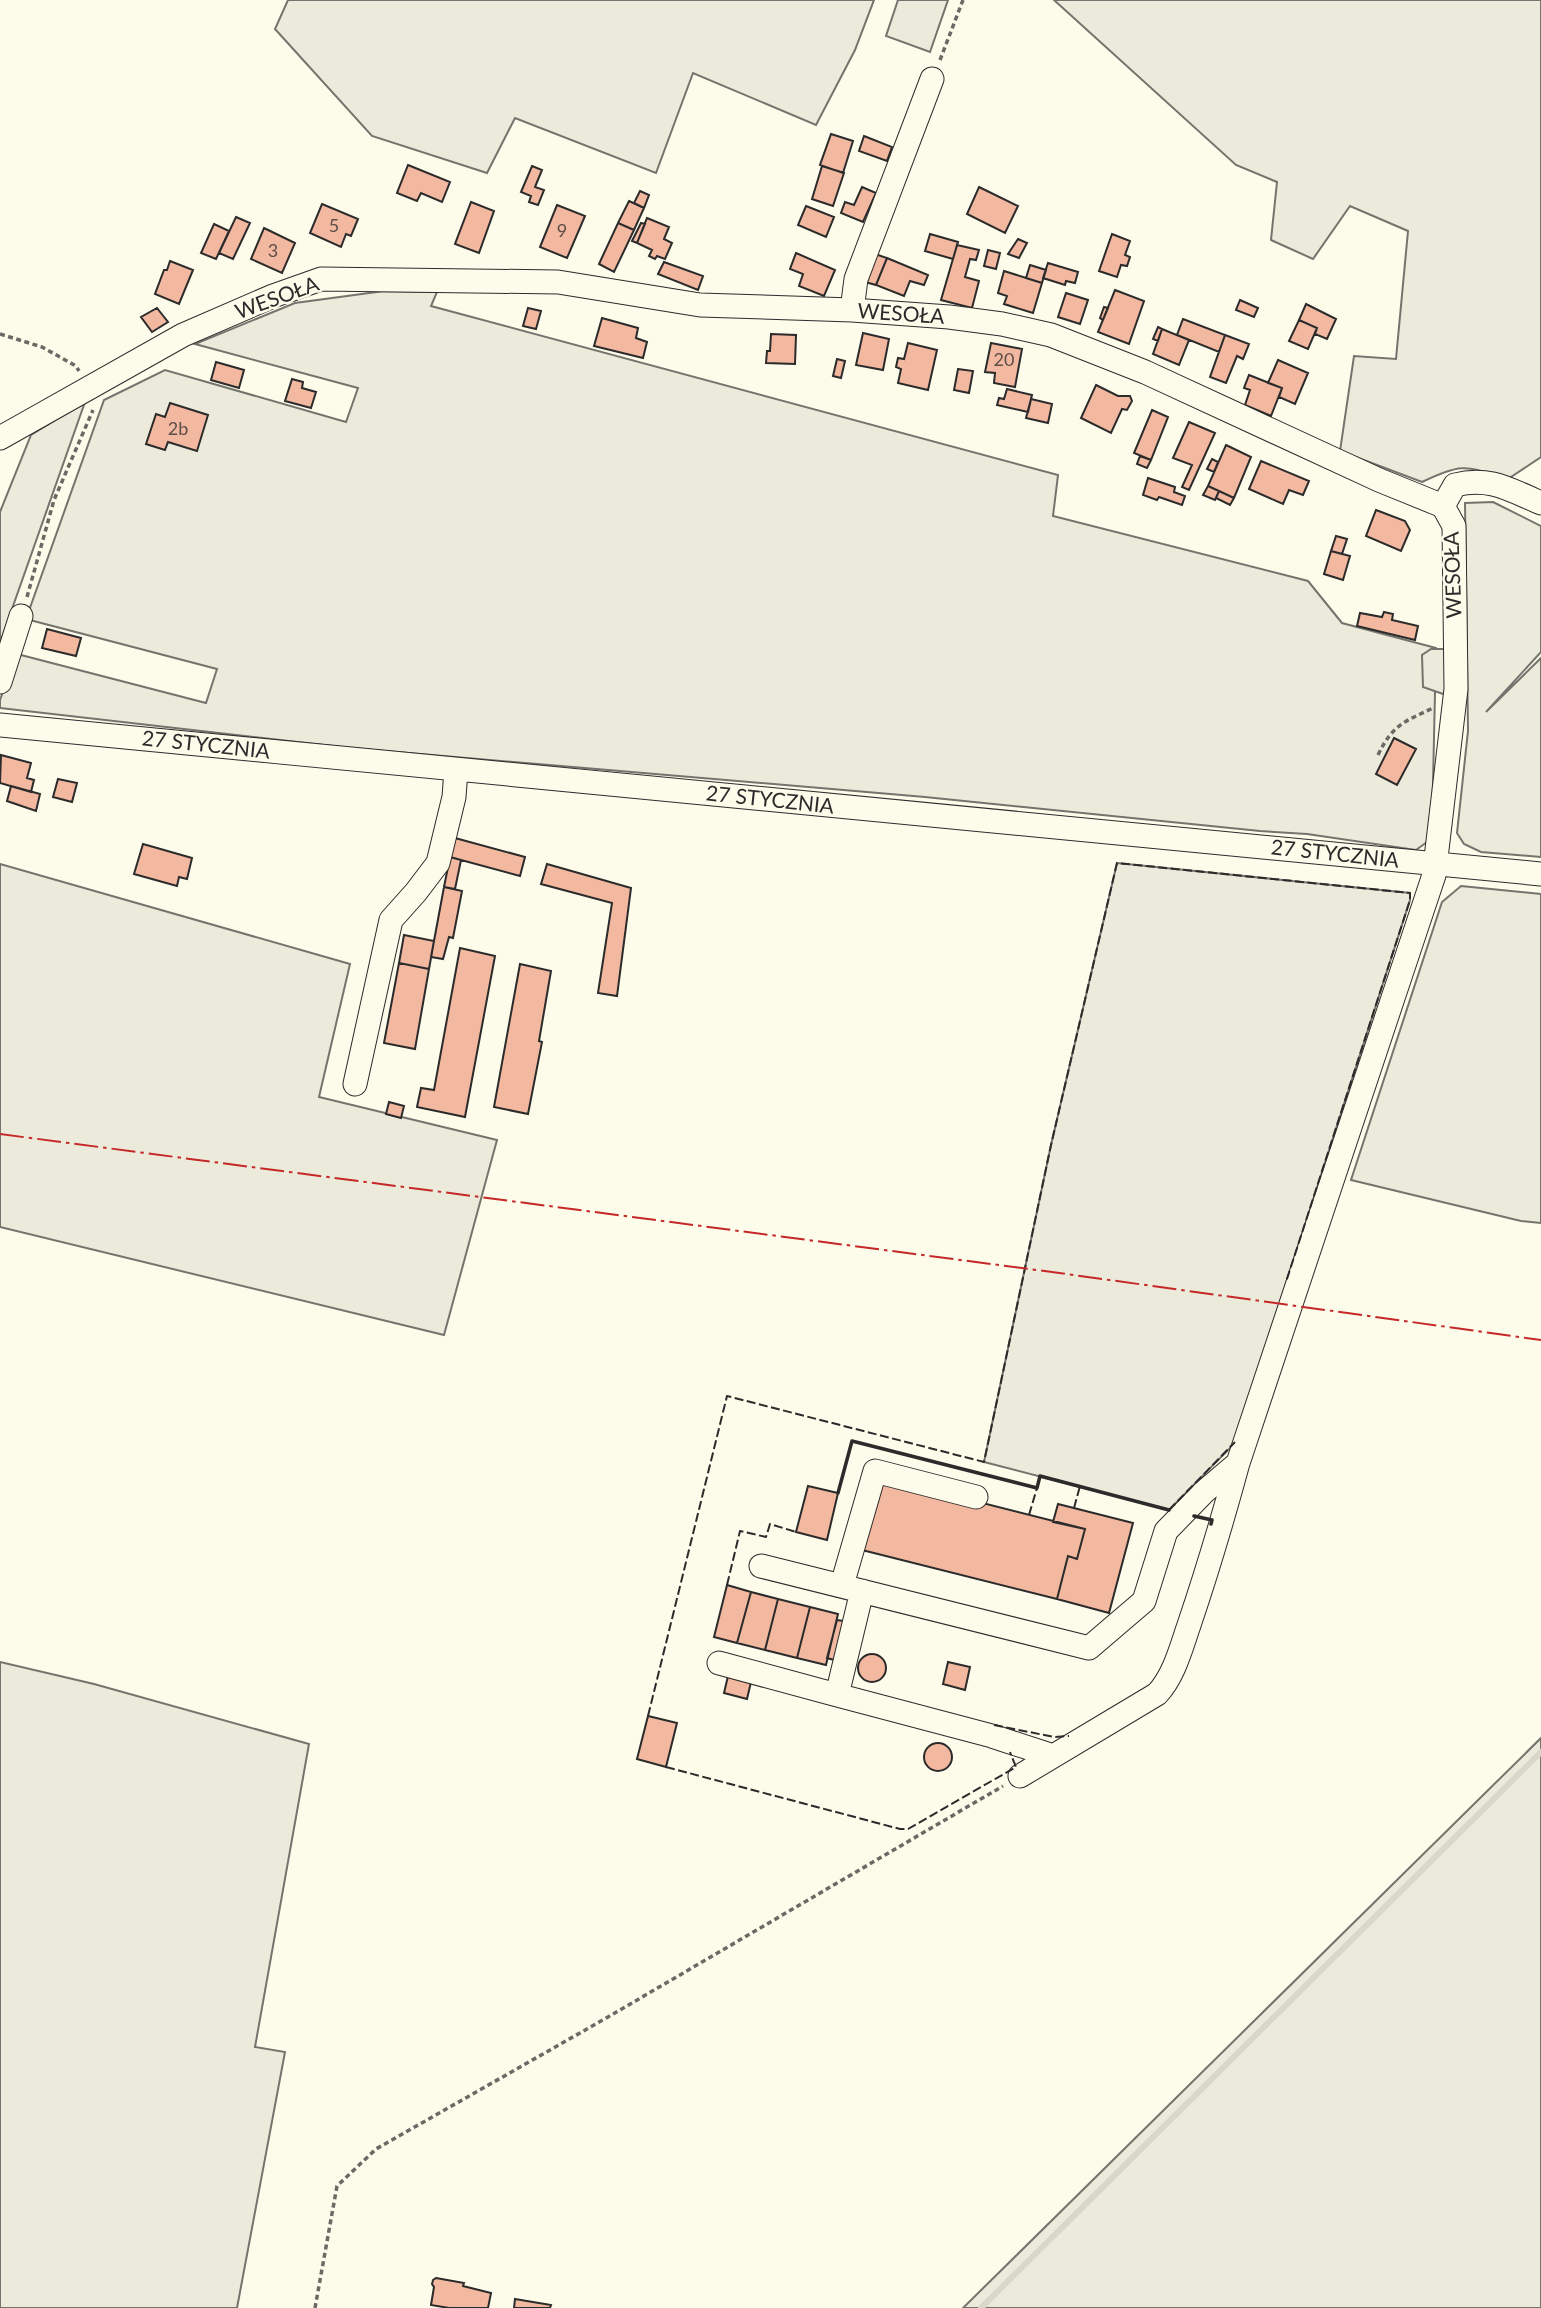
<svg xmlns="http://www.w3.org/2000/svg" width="1541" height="2308" viewBox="0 0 1541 2308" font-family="Lato,sans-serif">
<rect width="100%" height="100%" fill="#fdfbea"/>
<!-- green -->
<path fill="#ecebdb" stroke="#74746e" stroke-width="2" d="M288 0H874L855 50 816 125 693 73 656 173 515 118 487 173 372 136 275 29Z
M898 0H948L930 52 886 36Z
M1054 0H1541V457L1508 479C1466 466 1463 462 1422 482L1340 451 1354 356 1396 359 1408 231 1350 206 1313 259 1271 240 1277 182 1236 165Z
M384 291 437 292 431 306 1058 475 1053 516 1308 581 1342 623 1436 648 1432 827 1427 842 1416 850 1307 834 1260 831 925 797 350 748 0 708V700L17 654 206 703 217 669 26 619 104 400 165 370 346 422 358 388 195 344 295 303Z
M85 402 0 643V512L31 435Z
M1493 502 1541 526V652L1486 712 1541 658V857L1481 852 1464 844 1457 833 1468 731 1465 503Z
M1117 863 1410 893V900L1234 1444 1169 1510 984 1462 1051 1145Z
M0 864 350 964 319 1097 497 1140 444 1335 0 1227Z
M1461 886 1541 894V1223L1521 1221 1351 1180 1442 902Z
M0 1662 94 1684 309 1744 255 2047 285 2052 237 2308H0Z
M1541 1738V2308H963Z"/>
<!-- parking -->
<path fill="#eceadb" stroke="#74746e" stroke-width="2" d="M1431 649H1445L1446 695 1423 687 1422 655Z"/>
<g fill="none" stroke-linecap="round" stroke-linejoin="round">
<!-- stream -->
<path stroke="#d8d7c9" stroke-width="6" d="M981 2308 1541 1752"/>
</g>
<!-- building -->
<path fill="#f2b8a0" stroke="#2b2b2b" stroke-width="2" d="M831 134 853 141 843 173 820 165Z
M864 136 892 147 887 161 859 151Z
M408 165 450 182 442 202 421 193 417 201 397 193Z
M532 166 542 170 535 187 544 190 538 205 529 202 531 196 521 192Z
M822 166 844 173 833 206 812 199Z
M862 187 876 193 863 222 841 213 845 202 854 205Z
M979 187 1018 206 1005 233 967 214Z
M640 191 649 195 644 208 634 203Z
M629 201 644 208 634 230 618 223Z
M471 202 494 211 479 253 455 244Z
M322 204 358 219 351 236 346 234 341 247 310 233Z
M557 205 585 216 567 258 540 247Z
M806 206 834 217 826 237 798 225Z
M236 217 250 223 233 259 219 253Z
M647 218 669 227 664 239 672 243 665 259 657 256 655 259 649 256 652 250 637 243Z
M618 223 634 230 614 272 599 264Z
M641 223 645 224 637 243 632 241Z
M214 224 229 231 216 259 201 253Z
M264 228 295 243 282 273 251 259Z
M930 234 958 242 953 259 925 251Z
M1112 234 1130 241 1125 255 1130 257 1127 266 1121 265 1117 277 1099 271Z
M1018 239 1027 243 1019 258 1008 254Z
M957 245 979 250 976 260 970 259 965 277 979 281 972 308 941 300Z
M988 250 1000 253 996 269 984 266Z
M796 253 835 270 824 296 799 286 803 274 790 269Z
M875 254 887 258 876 285 865 282Z
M887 258 928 275 924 285 910 281 904 296 876 285Z
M170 261 193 270 179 304 155 294 164 270H167Z
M664 262 703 276 698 290 658 274Z
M1048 263 1078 272 1075 283 1066 281 1065 285 1043 278Z
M1030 265 1046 270 1042 283 1026 278Z
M1004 271 1042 283 1033 313 1004 304 1007 296 998 293Z
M1115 290 1144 301 1129 344 1098 332Z
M1066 293 1088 300 1080 324 1058 317Z
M1240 300 1258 308 1254 317 1236 310Z
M1306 304 1336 319 1327 339 1315 334 1317 328 1299 320Z
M1104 307 1108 308 1103 320 1100 318Z
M157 308 168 322 152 332 141 317Z
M528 308 541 311 536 329 523 326Z
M602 318 638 328 636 338 647 342 643 358 594 346Z
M1183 319 1225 335 1219 352 1177 335Z
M1299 320 1317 328 1308 349 1289 341Z
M1158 327 1162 329 1158 341 1153 339Z
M1162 329 1189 340 1179 365 1153 354Z
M863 333 889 339 883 370 856 365Z
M771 334 796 335 795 364 766 363 767 351H770Z
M1225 335 1249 344 1243 359 1237 356 1226 383 1210 377Z
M908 343 937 350 928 390 898 383 901 369 896 367 898 358 904 359Z
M991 343 1022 349 1015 387 994 383 995 373 985 372Z
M837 359 845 361 841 378 833 376Z
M1278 360 1308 373 1295 404 1279 397 1282 388 1268 383Z
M216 362 244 370 239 388 211 380Z
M958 369 973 371 969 393 954 390Z
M1249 375 1282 388 1271 416 1245 405 1250 390 1244 388Z
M292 379 303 382 302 388 316 392 311 408 285 401Z
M1096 385 1118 396H1130L1132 401 1127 410 1122 409 1111 433 1081 418Z
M1007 389 1032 395 1028 412 997 405 999 398 1004 399Z
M1031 399 1052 404 1048 423 1026 418Z
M170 403 208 415 197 451 168 442 165 450 146 444 156 414 165 417Z
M1152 410 1168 417 1151 460 1134 453Z
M1189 422 1215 433 1189 490 1182 487 1192 465 1173 458Z
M1226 445 1251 457 1234 498 1208 486Z
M1140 456 1151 460 1147 468 1137 464Z
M1212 459 1218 462 1214 472 1207 469Z
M1261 461 1309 481 1303 495 1289 490 1283 504 1249 489Z
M1148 478 1175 487 1174 492 1185 496 1182 505 1159 497 1157 500 1143 495Z
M1208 486 1219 491 1215 500 1203 495Z
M1219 491 1234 498 1230 505 1216 498Z
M1376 510 1405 521 1410 530 1401 551 1366 536Z
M1336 536 1347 539 1342 554 1331 551Z
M1331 551 1350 556 1343 580 1324 574Z
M1384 612 1393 614 1392 620 1418 626 1415 640 1357 626 1360 613 1382 617Z
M47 629 81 638 76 656 42 648Z
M1394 738 1416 749 1397 785 1376 774Z
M1 755 31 763 27 778 34 780 31 792 0 783Z
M58 779 77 783 72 802 53 797Z
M11 786 40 794 36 811 7 801Z
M455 838 525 857 520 876 450 857Z
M143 844 192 858 187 879 179 877 177 886 134 874Z
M450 857 461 860 455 889 444 887Z
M547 864 631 888 617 996 598 993 612 903 541 884Z
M444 887 462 891 453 938 449 937 443 959 431 957Z
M404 935 434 941 429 969 399 963Z
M460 948 495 956 465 1117 417 1107 421 1088 434 1090Z
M399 963 429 969 415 1049 384 1043Z
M520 964 551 971 539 1041 542 1042 528 1114 494 1107Z
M389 1102 404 1106 401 1118 386 1114Z
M880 1477 1085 1529 1077 1559 1068 1556 1057 1599 862 1550Z
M808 1486 838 1493 827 1540 796 1532Z
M1058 1504 1133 1523 1109 1613 1057 1599 1068 1556 1077 1559 1085 1529 1053 1522Z
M727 1585 751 1592 737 1643 714 1637Z
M751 1592 778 1599 765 1650 737 1643Z
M778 1599 810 1607 797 1658 765 1650Z
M810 1607 838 1614 826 1665 797 1658Z
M837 1620 844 1621 834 1660 827 1658Z
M858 1668a14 14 0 1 1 28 0a14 14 0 1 1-28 0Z
M948 1662 970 1667 965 1690 943 1684Z
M728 1676 751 1682 747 1699 724 1693Z
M648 1716 677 1723 666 1767 637 1759Z
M924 1757a14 14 0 1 1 28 0a14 14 0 1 1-28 0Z
M436 2278 464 2283 463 2286 491 2293 488 2308H449L431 2305 434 2287 432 2284 433 2280Z
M515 2299 551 2305 550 2308H514Z"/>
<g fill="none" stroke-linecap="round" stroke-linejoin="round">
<!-- minor casing -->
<g stroke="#2b2b2b" stroke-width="25">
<path id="minor" d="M852 310 856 279 932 79
M0 438 183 335 273 296 321 279 558 282 700 305 852 310 949 317 1002 324 1051 335 1145 372 1379 480 1443 506 1454 526 1456 689 1434 875 1238 1463C1223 1518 1207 1572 1189 1625 1181 1648 1174 1676 1157 1694L1020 1776
M1443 506 1455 485C1490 476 1510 490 1541 503
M0 682 21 616
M0 725 1541 874
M355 1084 391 920 416 892 438 863 454 797 456 770
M761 1566 1089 1648 1144 1601 1166 1531 1204 1492 1238 1463
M842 1585 875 1471 976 1497
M719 1663 837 1695 862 1591
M837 1695 992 1736 1053 1756"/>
</g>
<!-- path -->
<path stroke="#6a6964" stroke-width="3.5" stroke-dasharray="5 3.5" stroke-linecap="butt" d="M940 60 963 0
M0 334 42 347 76 366 79 371
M27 597 54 500 93 410
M1378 755C1393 724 1404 722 1433 708
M315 2308 337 2186 376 2149 608 2017 1003 1786"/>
<!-- minor -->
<use href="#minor" stroke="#fdfbea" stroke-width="23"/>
<!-- fence -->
<path stroke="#2b2b2b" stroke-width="2" stroke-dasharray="9 3.5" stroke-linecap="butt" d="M1074 1508 1080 1486
M1169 1510 1235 1442
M1029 1515 1037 1488
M727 1585 740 1531 766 1537 770 1524 796 1532
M648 1716 727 1396 984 1462 1051 1145 1117 863 1410 893V900L1286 1282
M994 1725 1054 1737 1069 1736
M666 1767 900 1829H908L1016 1767 1010 1752"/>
<!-- wall -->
<path stroke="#2b2b2b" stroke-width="3.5" d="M838 1493 852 1441 1037 1488 1040 1476 1169 1510
M1194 1516 1212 1520 1211 1524"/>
<!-- power -->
<path stroke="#c62828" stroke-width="2" stroke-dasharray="24 5 3.5 5" stroke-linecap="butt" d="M0 1134 1052 1272 1541 1340"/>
</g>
<g text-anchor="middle" stroke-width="5" stroke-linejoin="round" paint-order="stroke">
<!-- number labels -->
<g font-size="18" fill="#5d4e48">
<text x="334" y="232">5</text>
<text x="562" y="237">9</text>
<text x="273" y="257">3</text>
<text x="1004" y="366">20</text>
<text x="178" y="435">2b</text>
</g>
<!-- street labels -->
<g font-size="21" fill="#2b2b2b" stroke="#fdfbea">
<text transform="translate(277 298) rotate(-20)" y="7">WESOŁA</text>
<text transform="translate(901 314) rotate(4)" y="7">WESOŁA</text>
<text transform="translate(1453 575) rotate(-92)" y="7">WESOŁA</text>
<text transform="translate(206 745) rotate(6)" y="7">27 STYCZNIA</text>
<text transform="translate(770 800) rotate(6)" y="7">27 STYCZNIA</text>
<text transform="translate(1335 854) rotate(6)" y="7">27 STYCZNIA</text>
</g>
</g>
</svg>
